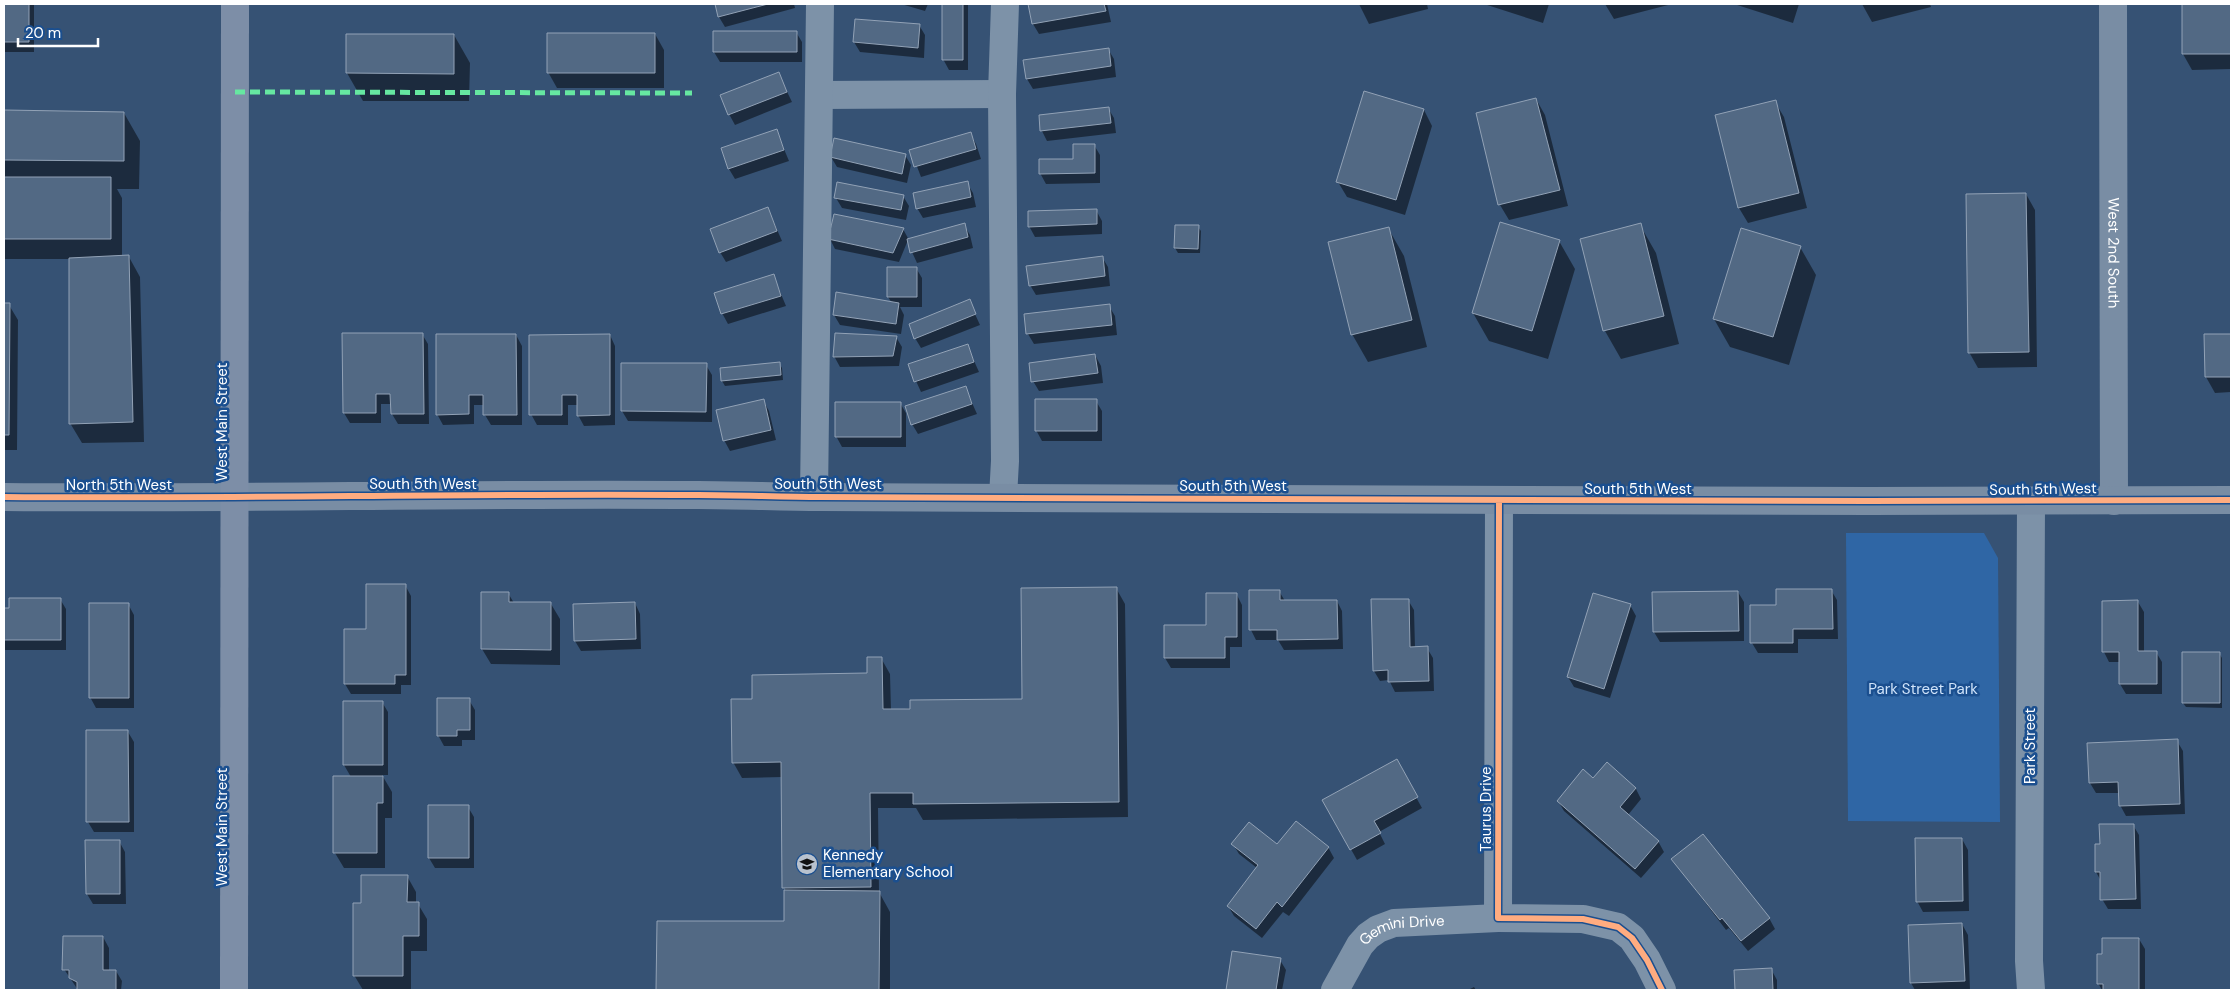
<svg xmlns="http://www.w3.org/2000/svg" width="2235" height="994" viewBox="0 0 2235 994" font-family="'DM Sans',sans-serif">
<rect width="100%" height="100%" fill="#365274"/>
<!-- green -->
<path fill="#2f66a5" d="M1846 533H1984L1998 558 2000 822 1848 821Z"/>
<!-- shadow -->
<path fill="#0007" d="M4 4H34V52H4Z
M716 4H794L795 8 725 27 719 17Z
M901 4H928L925 11Z
M943 4H968V70H949L943 59Z
M1035 4H1107L1111 22 1039 34 1033 24 1030 5Z
M1359 4H1427L1428 9 1369 24Z
M1484 4H1549L1543 23Z
M1605 4H1672L1614 19Z
M1734 4H1799L1793 23Z
M1862 4H1930L1931 7 1872 22Z
M2183 4H2231V69L2192 70 2183 54Z
M857 20 919 25 925 35 924 58 860 52 854 42Z
M714 32H796L802 42V62H720L714 52Z
M655 34 664 50V88H557L548 72Z
M347 35H454L470 63 469 101H363L347 73Z
M1108 49 1114 59 1116 77 1033 89 1027 79Z
M778 73 792 102 735 125 729 114Z
M1536 99 1545 115 1568 206 1509 220 1500 205 1477 114Z
M1775 102 1784 117 1807 208 1748 223 1739 208 1717 116Z
M1108 108 1114 118 1116 133 1047 141 1042 131Z
M1424 110 1432 126 1405 215 1347 197 1338 182Z
M4 111 124 113 140 141 139 189H117L122 198V257H129L140 277 144 442 82 443 70 423V259H4Z
M776 130 789 161 735 179 729 169Z
M970 133 976 144 981 159 921 177 911 151Z
M1094 145 1100 155V183L1046 184 1040 173 1075 160Z
M905 155 911 165 907 183 837 167 831 157Z
M967 183 973 193 976 207 923 218 917 208Z
M2026 194 2035 210 2037 367 1978 368 1969 352Z
M903 196 909 206 906 220 842 208 836 198Z
M768 209 782 241 726 262 720 252Z
M1096 210 1102 221V234L1035 237 1029 226Z
M964 225 970 235 973 248 917 263 912 252 908 240 899 262 835 249 830 239 903 229 909 240Z
M1640 225 1656 253 1679 344 1621 359 1605 331 1582 240Z
M1198 227 1201 231 1200 253H1178L1175 248Z
M1388 228 1404 256 1427 347 1368 362 1352 334Z
M1559 241 1575 269 1548 359 1489 341 1473 313Z
M1800 247 1816 275 1789 365 1730 347 1714 319Z
M1102 257 1108 267 1110 286 1036 295 1030 285Z
M916 268 922 278V307H900L904 315 901 334 840 325 834 315 892 303 888 297Z
M773 275 786 306 728 324 722 313Z
M969 301 980 325 921 348 915 338Z
M4 305H9L18 320 17 450H4Z
M1109 306 1115 316 1117 335 1034 344 1028 334Z
M422 334 428 344 429 424H398L392 414V404H381V423H350L344 413Z
M516 335 522 346V425H491L485 415V405H474V424L443 425 437 414Z
M610 335 615 346V425L584 426 578 415V405H568V425H537L531 414Z
M2231 335V392L2215 393 2206 377 2205 336Z
M896 337 902 347 899 366 840 367 834 356Z
M967 345 979 372 921 392 916 381Z
M1095 355 1101 366 1103 383 1039 391 1033 381Z
M779 363 782 368 783 380 725 386 722 381Z
M706 365 712 375V422L628 421 622 411Z
M965 387 977 414 918 434 912 424Z
M763 400 769 411 776 440 730 451 724 440Z
M1096 401 1102 411V441H1042L1036 430Z
M900 403 906 413V447H842L836 436Z
M405 585 411 596V685H401V694H351L345 684 368 630Z
M1116 588 1125 604 1128 817 923 820 916 808H878L879 892 890 912V990H658V922H786L782 777 742 778 733 762 754 700 868 674 881 658 890 674 891 710 1023 700Z
M1831 590 1837 600 1838 639H1798V653H1758L1752 643Z
M1279 591 1285 601H1337L1342 611 1343 649 1284 650 1278 640H1256L1251 630Z
M1738 592 1744 602V641L1660 642 1654 632Z
M508 593 514 603 551 604 560 619V665L491 664 482 649Z
M1237 595 1242 605V647H1230V668H1171L1165 658V627H1208Z
M60 599 66 609V650H4V609Z
M1408 600 1414 610 1415 648H1427L1433 658 1434 691 1395 692 1389 680 1380 681 1374 671Z
M2138 602 2144 612V652H2156L2162 662V694H2126L2120 684V662H2109L2104 652Z
M635 603 640 614 641 649 581 651 575 641Z
M128 604 134 615V708H96L90 697Z
M1630 605 1636 616 1610 698 1574 687 1568 677Z
M2219 653 2222 658V708L2186 707 2183 703Z
M469 700 475 710V740H462V746H444L438 735Z
M344 702H382L388 712V775H382L392 792V818H385V868H344L335 853 351 777 344 765Z
M128 732 134 742V832H94L88 822Z
M2177 741 2183 751 2185 814 2126 816 2120 805V793H2096L2090 783 2088 744Z
M1396 761 1422 808 1379 832 1385 844 1357 860 1324 801Z
M1607 764 1636 789 1641 799 1628 815 1658 841 1664 852 1641 878 1564 811 1558 801 1593 780Z
M468 807 474 817V868H435L429 858Z
M2133 825 2139 835 2141 909H2108L2102 899 2101 881 2096 872V845H2101Z
M1962 839 1968 850 1969 911 1923 912 1917 901Z
M86 841H119L125 852 126 904H93L87 894Z
M1233 844 1328 847 1334 858 1289 916 1283 912 1262 938 1234 916 1228 906 1257 868 1239 854Z
M1673 860 1769 918 1775 929 1748 951 1729 928 1726 930Z
M407 876 416 892V904H418L427 919V951H411V990H363L354 975 362 904Z
M1962 924 1968 935 1970 990H1915L1911 983Z
M103 937 109 948V971H116L122 981 121 990H78L64 969Z
M2139 939 2145 949V990H2102L2098 983 2103 955Z
M1233 952 1280 960 1286 970 1282 990H1227Z
M1771 969 1777 980V990H1736V971Z
M1474 987 1476 990H1468Z"/>
<!-- building -->
<path fill="#526984" stroke="#92a2b6" d="M4 4H29V42H4Z
M715 4H768L718 17Z
M942 4H963V60H942Z
M1028 4H1104L1106 11 1032 24Z
M2182 4H2231V54H2182Z
M855 19 920 24 918 48 853 42Z
M713 31H797V52H713Z
M547 33H655V73H547Z
M346 34H454V74L346 73Z
M1109 48 1111 66 1026 79 1023 60Z
M779 72 787 92 728 115 720 95Z
M1364 91 1424 109 1396 200 1336 182Z
M1536 98 1560 190 1498 205 1476 113Z
M1776 100 1799 193 1738 208 1715 115Z
M1109 107 1111 123 1040 131 1039 115Z
M4 110 124 112V161L4 160Z
M777 129 784 150 728 169 721 148Z
M971 132 976 149 914 167 909 150Z
M834 138 906 154 902 174 830 157Z
M1073 144H1095V173L1039 174V159H1073Z
M4 177H111V239H4Z
M968 181 971 197 916 209 913 193Z
M837 182 904 195 901 210 834 198Z
M2026 193 2029 352 1968 353 1966 194Z
M768 207 777 231 719 253 710 229Z
M1097 209V224L1028 227V211Z
M834 214 904 228 893 253 828 239Z
M1500 222 1560 240 1532 331 1472 313Z
M965 223 968 237 910 253 907 239Z
M1641 223 1664 316 1603 331 1580 239Z
M1175 225H1199L1198 249 1174 248Z
M1389 227 1412 320 1351 335 1328 242Z
M1741 228 1801 246 1773 337 1713 319Z
M129 255 133 422 69 424V258Z
M1103 256 1105 276 1029 286 1026 266Z
M887 267H917V297H887Z
M774 274 781 296 721 314 714 293Z
M836 292 899 303 896 324 833 315Z
M970 299 976 314 914 339 909 324Z
M4 303H10L9 435H4Z
M1110 304 1112 325 1026 334 1024 314Z
M342 333H423L424 414H391L390 394H376V413H343Z
M835 333 897 336 893 356 833 357Z
M436 334H516L517 415H483V395H469V414L436 415Z
M610 334V415L577 416V395H562V415H529V335Z
M2204 334H2231V377H2205Z
M968 344 974 362 914 382 908 364Z
M1095 354 1098 373 1031 382 1029 363Z
M780 362 781 375 721 381 720 368Z
M621 363H707L706 412 621 411Z
M966 386 972 404 911 425 905 406Z
M764 399 771 430 723 441 716 410Z
M1035 399H1097V431H1035Z
M835 402H901V437H835Z
M366 584H406V675H395V684H344V629H366Z
M1117 587 1119 802 913 804V793H870L871 887 782 888 781 762 732 763 731 699H752V675L867 673V657H882L883 709H910V700L1022 699 1021 588Z
M1776 589H1832L1833 629H1793V643H1750V605H1776Z
M1249 590H1280V600H1337L1338 639 1277 640V630H1249Z
M1738 591 1739 631 1653 632 1652 592Z
M481 592H509V602H551V650L481 649Z
M1206 593H1237V637H1225V658H1164V625H1206Z
M1593 593 1631 604 1604 689 1567 677Z
M9 598H61V640H4V608H9Z
M1371 599H1409L1410 647 1428 646 1429 681 1388 682V670L1373 671Z
M2138 600V651H2157V684H2119V652H2102V601Z
M635 602 636 639 574 641 573 604Z
M89 603H129V698H89Z
M2182 652H2220V703H2182Z
M437 698H470V730H457V736H437Z
M343 701H383V765H343Z
M86 730H128L129 822H86Z
M2178 739 2180 804 2119 806 2118 782 2089 783 2087 743Z
M1397 759 1418 797 1374 821 1381 833 1350 850 1322 800Z
M1607 762 1636 788 1620 807 1659 841 1635 869 1557 801 1583 769 1593 778Z
M333 776H383V803H377V853H333Z
M428 805H469V858H428Z
M1296 821 1329 847 1282 907 1277 902 1256 929 1227 906 1258 865 1231 844 1249 822 1277 844Z
M2099 824H2134L2136 899 2100 900V872H2095V844H2100Z
M1703 834 1770 918 1741 941 1722 918 1720 920 1671 859Z
M1915 838H1962L1963 901 1916 902Z
M85 840H120V894H86Z
M361 875H408L407 902H419V936H403V976H353V903H361Z
M784 890 880 891 879 990H656L657 921H784Z
M1962 923 1965 981 1910 983 1908 925Z
M63 936H103V970H116V990H77V982L69 978V970H62Z
M2102 938H2139V990H2103V984H2097V954H2102Z
M1232 951 1281 958 1276 990H1226Z
M1772 968 1773 990H1735L1734 970Z"/>
<g fill="none" stroke-linecap="round" stroke-linejoin="round">
<!-- street -->
<g stroke="#7d92a8" stroke-width="28">
<path d="M819 95 1002 94"/>
<path d="M814 497 820 4"/>
<path d="M1003 497 1005 461 1002 94 1005 4"/>
<path d="M1499 501 1498 918 1583 919 1618 927 1632 938 1647 960 1662 990"/>
<path d="M2031 503 2029 961 2031 990"/>
<path id="s1" d="M1335 990 1360 945 1368 936 1378 929 1394 923 1498 918"/>
</g>
<!-- secondary -->
<g stroke="#798da4" stroke-width="28">
<path id="s2" d="M2113 4 2114 501"/>
<path d="M4 497C235 499 466 493 698 495 739 495 780 497 821 497 1291 499 1761 503 2231 500"/>
</g>
<!-- primary -->
<path stroke="#7d8ea7" stroke-width="28" d="M234 990 235 4"/>
<!-- quiet -->
<path stroke="#66e7a1" stroke-width="5" stroke-dasharray="10 5" stroke-linecap="butt" d="M235 92 692 93"/>
<!-- cycleway casing -->
<g stroke="#1b4f8f" stroke-width="9">
<path id="cycleway" d="M4 497C235 499 466 493 698 495 739 495 780 497 821 497 1291 499 1761 503 2231 500
M1499 501 1498 918 1583 919 1618 927 1632 938 1647 960 1662 990"/>
</g>
<!-- cycleway -->
<use href="#cycleway" stroke="#ffac80" stroke-width="6"/>
</g>
<!-- icons -->
<defs>
<g id="school-disc" transform="scale(1.125)"><circle r="9.5" fill="#b9c2ce" stroke="#1b4f8f"/><path d="M0-5L7-2L0 1L-7-2ZM-4 1L0 2.5L4 1V4Q0 6-4 4Z" fill="#111"/></g>
</defs>
<g fill-rule="evenodd">
<use href="#school-disc" x="807" y="864"/>
</g>
<g text-anchor="middle" stroke-width="5" stroke-linejoin="round" paint-order="stroke">
<!-- street labels -->
<g font-size="15" fill="#fff" stroke="#1b4f8f">
<text dy="5" stroke="none"><textPath href="#s2" startOffset="249">West 2nd South</textPath></text>
<text transform="translate(222 422) rotate(-90)" y="5">West Main Street</text>
<text x="423" y="489">South 5th West</text>
<text x="828" y="489">South 5th West</text>
<text x="119" y="490">North 5th West</text>
<text x="1233" y="491">South 5th West</text>
<text x="1638" y="494">South 5th West</text>
<text transform="translate(2043 489) rotate(-1)" y="5">South 5th West</text>
<text transform="translate(2030 746) rotate(-90)" y="5">Park Street</text>
<text transform="translate(1486 809) rotate(-90)" y="5">Taurus Drive</text>
<text transform="translate(222 827) rotate(-90)" y="5">West Main Street</text>
<text dy="5" stroke="none"><textPath href="#s1" startOffset="99">Gemini Drive</textPath></text>
</g>
<!-- park labels -->
<g font-size="15" fill="#cfe3fa" stroke="#1b4f8f">
<text x="1923" y="694">Park Street Park</text>
</g>
<!-- poi labels -->
<g font-size="15" fill="#fff" stroke="#1b4f8f" text-anchor="start">
<text x="823" y="860">Kennedy<tspan x="823" dy="17">Elementary School</tspan></text>
</g>
</g>
<!-- border -->
<rect width="2235" height="994" fill="none" stroke="#ffffff" stroke-width="10"/>
<!-- scale -->
<path d="M18 38v8h80v-8" fill="none" stroke="#ffffff" stroke-width="2.5"/>
<text x="25" y="38" font-size="15" fill="#ffffff" stroke="#1b4f8f" stroke-width="4" paint-order="stroke">20 m</text>
</svg>
